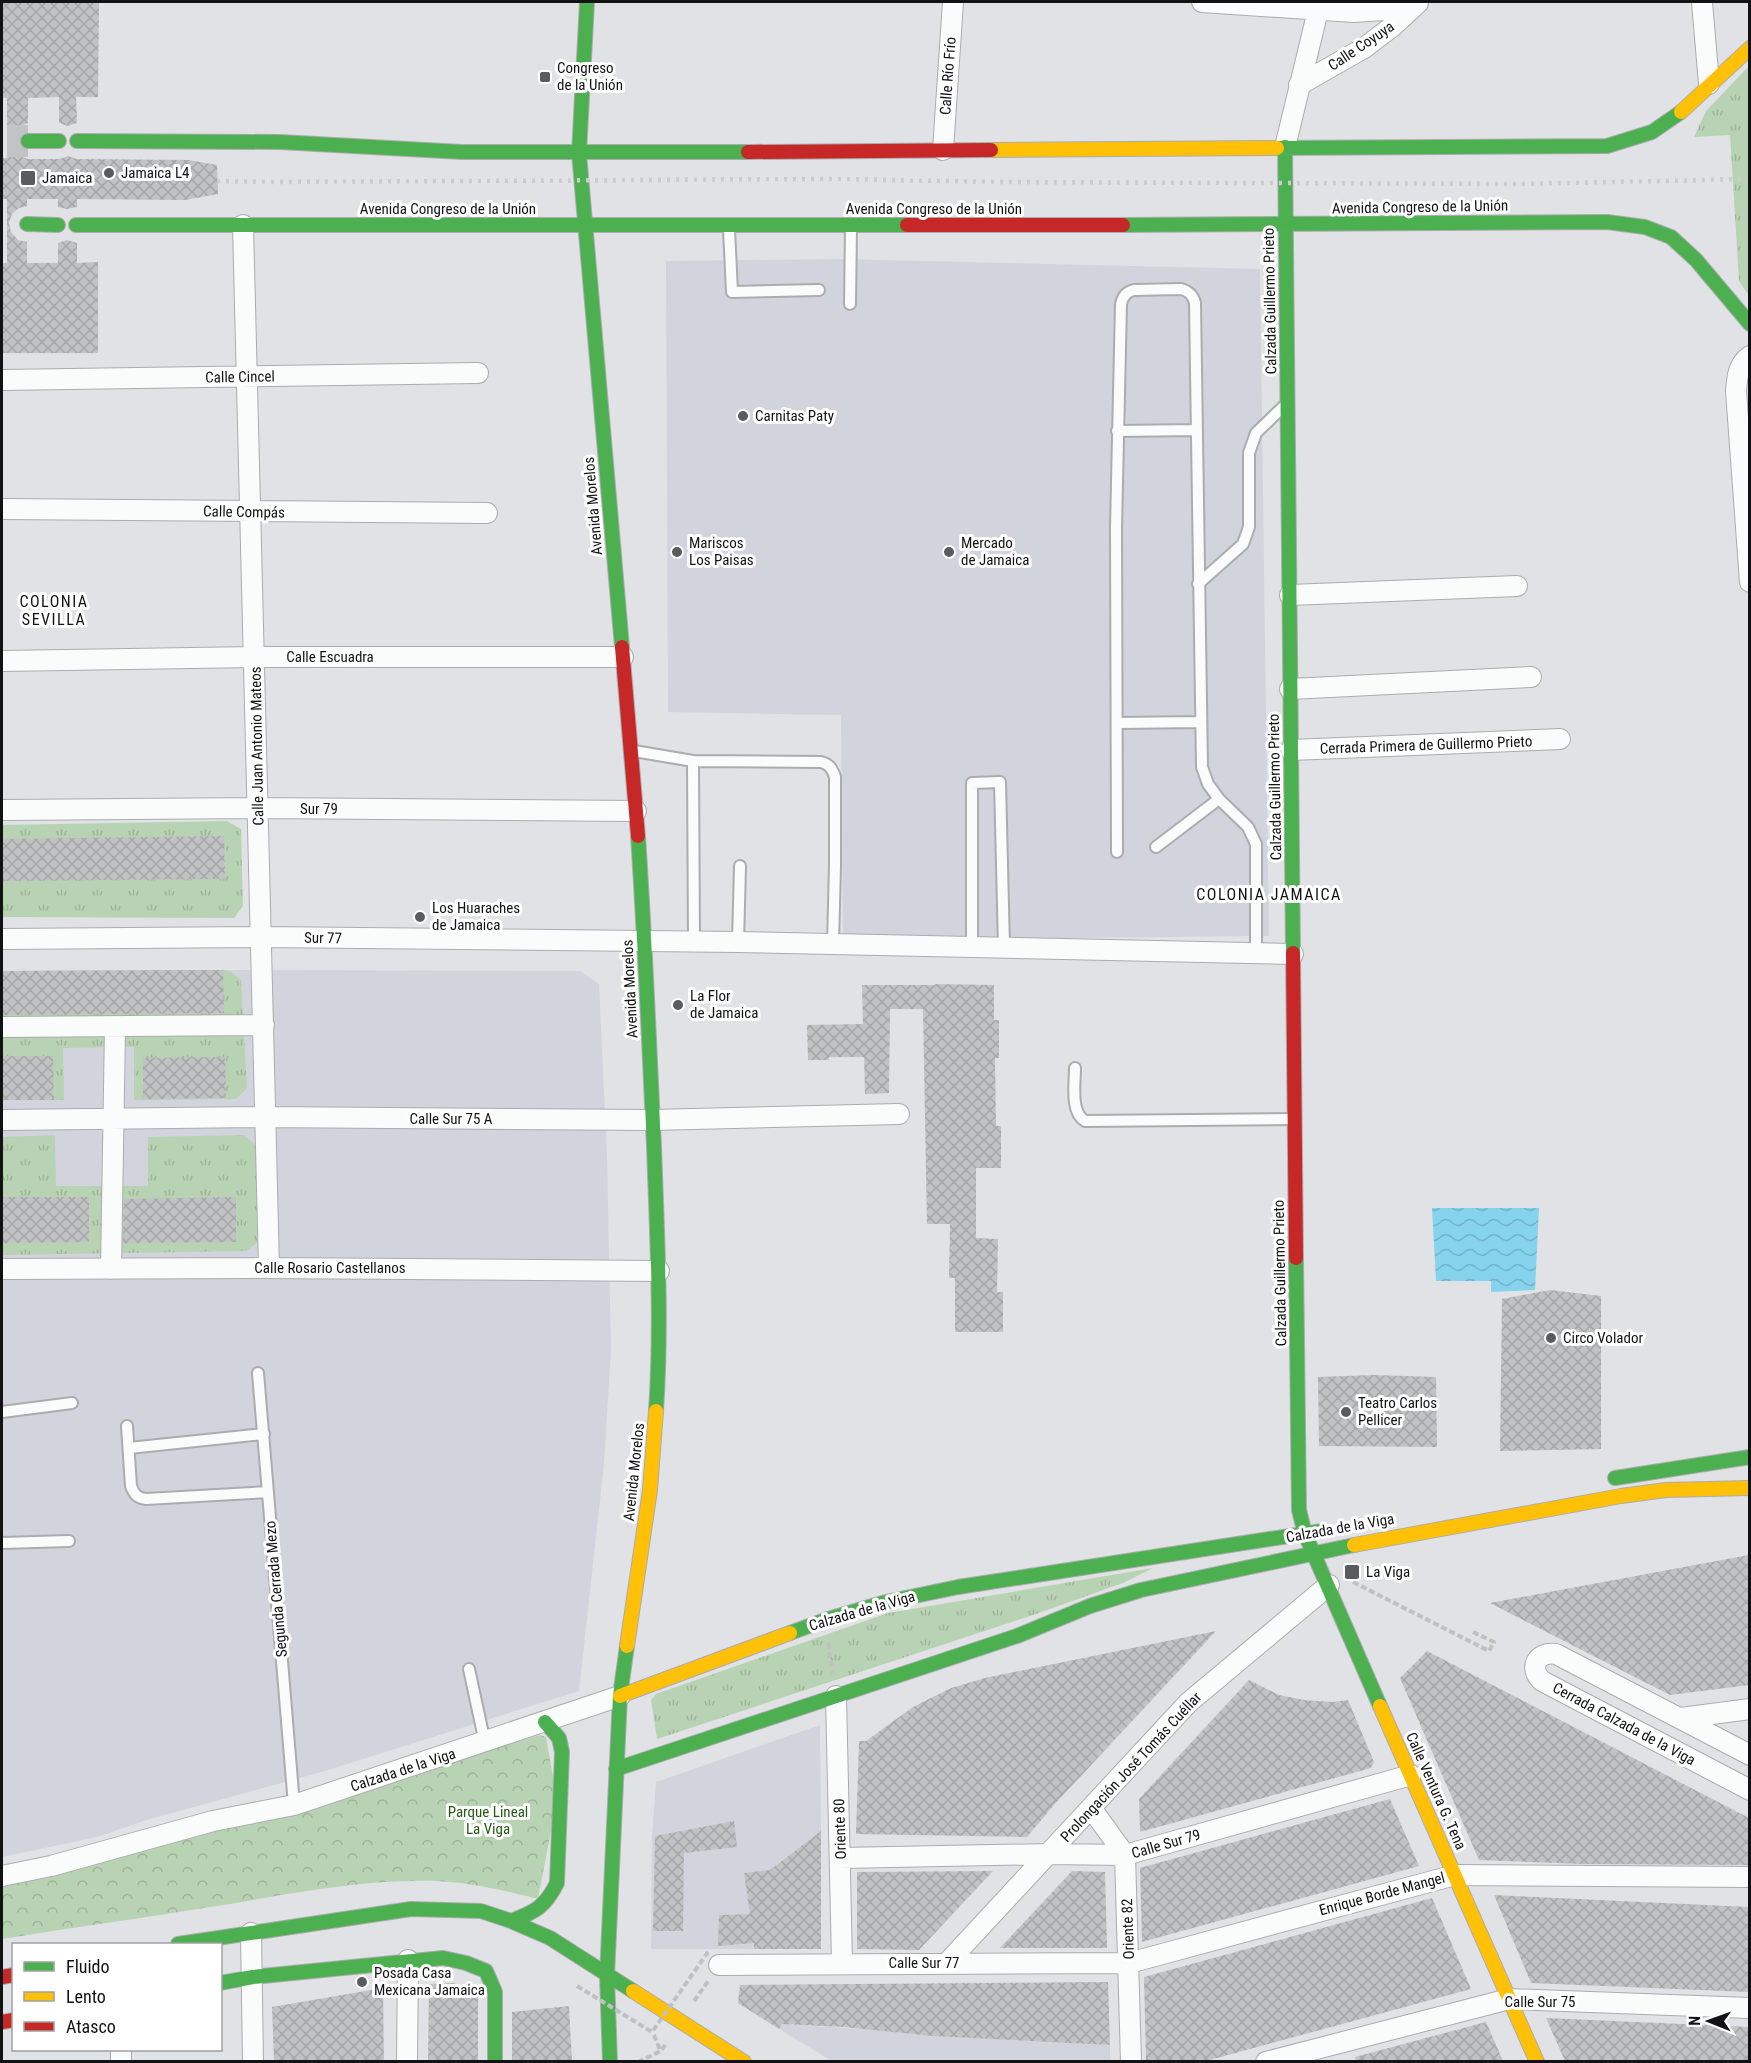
<svg xmlns="http://www.w3.org/2000/svg" width="1751" height="2063" viewBox="0 0 1751 2063" font-family="'Roboto Condensed',sans-serif">
<defs>
<pattern id="grass-tufts" width="24" height="20" patternUnits="userSpaceOnUse" patternTransform="scale(1.5)"><rect width="24" height="20" fill="#b8d3b3"/><path d="M3 7l-1-3M5 7V3M7 7l1-3M15 17l-1-3M17 17v-4M19 17l1-3" fill="none" stroke="#9db499"/></pattern>
<pattern id="park-crowns" width="20" height="18" patternUnits="userSpaceOnUse" patternTransform="scale(1.5)"><rect width="20" height="18" fill="#b8d3b3"/><path d="M2 6a3 3 0 1 1 6 0M12 15a3 3 0 1 1 6 0" fill="none" stroke="#9db499"/></pattern>
<pattern id="water-waves" width="16" height="10" patternUnits="userSpaceOnUse" patternTransform="scale(1.5)"><rect width="16" height="10" fill="#86d3ee"/><path d="M0 5q4-4 8 0t8 0" fill="none" stroke="#73b4cb"/></pattern>
<pattern id="building-cross-hatch" width="8" height="8" patternUnits="userSpaceOnUse" patternTransform="scale(1.5)"><rect width="8" height="8" fill="#c1c2c4"/><path d="M0 0l8 8M0 8l8-8" fill="none" stroke="#a5a6a8"/></pattern>
</defs>
<rect width="100%" height="100%" fill="#e1e2e6"/>
<!-- built -->
<path fill="#d1d4dd" d="M839 259 1260 269 1269 936 843 940 841 715 668 712 666 261Z
M223 970 580 971 599 984 607 1156 611 1350 604 1464 579 1691 325 1771 150 1819 97 1837 2 1857V971Z
M820 1725 821 1831 779 1863 796 1923 754 1944V1949H651L652 1836 656 1782Z
M782 2024 1110 2045V2061H832L779 2029Z"/>
<!-- grass -->
<path fill="url(#grass-tufts)" d="M1749 66V296L1739 281 1730 135 1694 137 1706 111Z
M227 821 241 829 243 906 234 918 2 917V825Z
M223 970 231 972 241 980 247 1088 236 1099 134 1100V1047L63 1048 64 1100H2V971Z
M55 1135 56 1186H148V1137L244 1135 257 1146V1243L246 1251 2 1255V1137Z
M1153 1568 1123 1583 1036 1614 657 1739 651 1700 656 1694 888 1613Z"/>
<!-- park -->
<path fill="url(#park-crowns)" d="M540 1735 546 1737 557 1799 538 1899C507 1891 467 1882 435 1881 357 1879 281 1896 204 1908 137 1919 69 1928 2 1939V1886L51 1877 193 1832 293 1815 335 1802 420 1770Z"/>
<!-- water -->
<path fill="url(#water-waves)" d="M1432 1208H1539L1535 1290 1491 1292V1281H1436Z"/>
<!-- building -->
<path fill="url(#building-cross-hatch)" d="M2 2H99L98 97H76L77 123 68 126 59 123V97L28 98V123L19 126 12 133 10 140 12 149 19 156 28 159H59L68 156 77 159 189 160 217 165 218 194 185 200 77 199V207L67 209 58 207V199H27V206L19 208 12 214 9 223 11 232 18 240 27 242V263H58V243L67 240 77 243V263L98 262V353H2V263H7V199H2V158H7V98H2Z
M224 836 225 879 2 881V839Z
M223 970 224 1013 2 1015V971Z
M935 984 994 985V1020H999V1058H995L996 1126H1001V1168H976V1238L998 1239 997 1292H1003V1332H955V1278H949L950 1224H927L923 1009H890L889 1093 865 1094 864 1057H829V1060H808L807 1025 863 1024 862 985H935Z
M2 1056H53L54 1100H2Z
M225 1057 226 1098 143 1099V1058Z
M2 1197H89V1242L2 1243Z
M236 1197V1242L123 1243 124 1199Z
M1550 1290 1601 1296V1449L1500 1451 1502 1299Z
M1374 1375 1436 1377 1437 1447 1319 1446 1318 1377Z
M1749 1555V1685L1670 1695 1490 1603Z
M1216 1631 1053 1806 1027 1837 856 1834 859 1741H866L913 1707 951 1688 985 1678Z
M1427 1651 1749 1818V1865L1582 1864 1479 1860 1400 1678Z
M1249 1680 1279 1695 1304 1700 1333 1702 1348 1700 1374 1762 1371 1768 1140 1832 1139 1799Z
M1390 1799 1419 1866 1142 1942 1140 1868Z
M734 1821 737 1847 684 1853 683 1931H653L655 1836Z
M821 1831V1949H754V1943L718 1946 719 1915 750 1914 744 1873 770 1870Z
M993 1871 919 1950 857 1949V1872Z
M1072 1871 1105 1872 1107 1948H1000Z
M1494 1895 1749 1907V1992L1531 1983Z
M1432 1898 1471 1989 1206 2061H1146L1144 1977Z
M1108 1982 1110 2045 933 2036 843 2027 782 2024 779 2029 738 2003 740 1985Z
M454 1983 478 1995V2061H428L429 1984Z
M383 1988 384 2061H274L272 2007Z
M569 2006 572 2061H512V2012Z
M1546 2018 1749 2027V2061H1565Z
M1486 2022 1503 2061H1356L1355 2057Z"/>
<g fill="none" stroke-linecap="round" stroke-linejoin="round">
<!-- primary-tunnel -->
<path stroke="#c2c3c6" stroke-width="32" stroke-dasharray="32 16" stroke-linecap="butt" d="M7 141H28"/>
<!-- lane casing -->
<g stroke="#acacaf" stroke-width="14">
<path id="lane" d="M729 229 732 292 819 290
M850 304 851 228
M1117 431 1196 430
M1198 584 1243 544 1249 527V453L1256 433 1284 406
M1117 723 1200 722
M634 751 693 761 821 762C829 764 832 768 835 777V865L833 944
M693 761 694 943
M1156 847 1219 799
M1117 852 1116 528 1121 304C1123 296 1126 292 1134 290L1181 289C1189 291 1193 295 1195 303L1202 767 1208 784 1219 799 1248 827 1256 844V953
M738 942 740 866
M972 947V783L1000 782 1004 948
M1075 1068C1075 1084 1070 1112 1085 1121L1295 1119
M258 1373 294 1805
M2 1412 72 1403
M127 1426 131 1486C134 1494 137 1498 146 1499L268 1492
M129 1448 264 1434
M2 1543 69 1541
M469 1669 485 1743"/>
</g>
<!-- street casing -->
<g stroke="#acacaf" stroke-width="22">
<path id="street" d="M1202 2 1354 12 1384 10 1418 2
M1702 2 1709 84
M1299 85 1364 48 1393 26 1418 3
M1285 147 1320 2
M943 150 953 2
M243 225 269 1268
M1750 356C1738 364 1737 378 1736 391L1750 582
M2 380 478 373
M2 509 487 513
M1290 595 1517 586
M2 661 255 657H623
M1290 689 1531 677
M1291 750 1560 739
M2 810 258 808 636 811
M2 939 262 937 738 942 1293 954
M2 1027 264 1025
M2 1120 266 1117 652 1120 899 1114
M2 1269 269 1268 659 1271
M111 1269 115 1028
M836 1696 842 1963
M1681 1718 1750 1709
M1750 1755 1556 1654C1537 1651 1528 1668 1542 1681L1750 1790
M1091 1808 1125 1855 1131 2062
M841 1858 1050 1854 1125 1855 1411 1775
M2 1876 51 1866 213 1821 294 1805 620 1696
M251 1933 253 2062
M947 1963 1188 1703 1329 1585
M719 1965 1129 1963 1455 1875 1750 1877
M121 2050V2062
M407 2062 408 1960
M1266 2062 1509 1999 1750 2008"/>
</g>
<!-- fast casing -->
<g stroke="#acacaf" stroke-width="16">
<path id="fast" d="M587 2 579 153 622 647
M28 141H59
M77 141 280 142 462 152H748
M1285 147 1293 953
M1277 148 1607 146 1652 132 1681 112
M27 224 58 225
M76 225H907
M1123 225 1607 222 1645 227 1671 237 1696 260 1750 324
M638 836C645 940 649 1043 654 1146 657 1235 662 1322 656 1411
M1296 1258 1299 1510 1305 1534 1380 1706
M1615 1478 1750 1457
M790 1633 825 1620 886 1602 958 1587 1322 1531
M616 1769 1017 1636 1090 1606 1141 1590 1354 1545
M511 1921C535 1912 545 1907 557 1883L562 1752 559 1738 545 1722
M178 1944 411 1909 481 1911 511 1921 550 1938 633 1991
M220 1983 253 1977 443 1958 466 1963 486 1971 495 1992V2062
M610 2062 607 1976 620 1696 627 1646"/>
</g>
<!-- slow casing -->
<g stroke="#acacaf" stroke-width="16">
<path id="slow" d="M1681 112 1750 48
M991 150 1277 148
M1354 1545 1621 1496 1666 1490 1750 1488
M627 1646 650 1490 656 1411
M620 1696 790 1633
M1380 1706 1537 2062
M633 1991 744 2062"/>
</g>
<!-- jam casing -->
<g stroke="#acacaf" stroke-width="16">
<path id="jam" d="M748 152 991 150
M907 225H1123
M622 647 638 836
M1293 953 1296 1258
M2 1977 14 1975
M2 2022 14 2020"/>
</g>
<!-- path -->
<path stroke="#c0c0c0" stroke-width="4" stroke-dasharray="6 3" stroke-linecap="butt" d="M1353 1582 1489 1651 1494 1642 1473 1632
M828 1643 833 1674
M694 2001 709 1980
M654 2035 660 2050
M638 2062 661 2051 667 2042"/>
<!-- lane -->
<use href="#lane" stroke="#fafbfb" stroke-width="10"/>
<!-- street -->
<use href="#street" stroke="#fafbfb" stroke-width="20"/>
<!-- fast -->
<use href="#fast" stroke="#4caf50" stroke-width="14"/>
<!-- slow -->
<use href="#slow" stroke="#ffc107" stroke-width="14"/>
<!-- jam -->
<use href="#jam" stroke="#c62828" stroke-width="14"/>
<!-- rail -->
<path stroke="#ccc" stroke-width="4.5" stroke-dasharray="3 6" stroke-linecap="butt" d="M217 181 271 182 831 179 1001 182 1518 184 1750 179"/>
<!-- path-bridge -->
<path stroke="#c0c0c0" stroke-width="4" stroke-dasharray="6 3" stroke-linecap="butt" d="M577 1986 652 2032 708 1952"/>
</g>
<!-- markers -->
<g fill="#5a5b5e" stroke="#fff" stroke-width="2">
<rect x="539" y="71" width="12" height="12" rx="3"/>
<circle cx="109" cy="173" r="6"/>
<rect x="20" y="170" width="16" height="16" rx="3"/>
<circle cx="743" cy="416" r="6"/>
<circle cx="677" cy="552" r="6"/>
<circle cx="949" cy="552" r="6"/>
<circle cx="420" cy="917" r="6"/>
<circle cx="678" cy="1005" r="6"/>
<circle cx="1551" cy="1338" r="6"/>
<circle cx="1346" cy="1412" r="6"/>
<rect x="1344" y="1564" width="16" height="16" rx="3"/>
<circle cx="362" cy="1982" r="6"/>
</g>
<g text-anchor="middle" stroke-width="6" stroke-linejoin="round" paint-order="stroke">
<!-- street labels -->
<g font-size="15" fill="#121214" stroke="#fff">
<text transform="translate(1361 46) rotate(-34)" y="5">Calle Coyuya</text>
<text transform="translate(948 76) rotate(-86)" y="5">Calle Río Frío</text>
<text transform="translate(1420 207) rotate(-1)" y="5">Avenida Congreso de la Unión</text>
<text x="448" y="214">Avenida Congreso de la Unión</text>
<text x="934" y="214">Avenida Congreso de la Unión</text>
<text transform="translate(1270 301) rotate(-91)" y="5">Calzada Guillermo Prieto</text>
<text transform="translate(240 377) rotate(-1)" y="5">Calle Cincel</text>
<text transform="translate(593 506) rotate(-95)" y="5">Avenida Morelos</text>
<text transform="translate(244 512) rotate(1)" y="5">Calle Compás</text>
<text x="330" y="662">Calle Escuadra</text>
<text transform="translate(1426 745) rotate(-2)" y="5">Cerrada Primera de Guillermo Prieto</text>
<text transform="translate(257 746) rotate(-91)" y="5">Calle Juan Antonio Mateos</text>
<text transform="translate(1275 787) rotate(-91)" y="5">Calzada Guillermo Prieto</text>
<text x="319" y="814">Sur 79</text>
<text transform="translate(323 938) rotate(1)" y="5">Sur 77</text>
<text transform="translate(630 989) rotate(-93)" y="5">Avenida Morelos</text>
<text x="451" y="1124">Calle Sur 75 A</text>
<text x="330" y="1273">Calle Rosario Castellanos</text>
<text transform="translate(1280 1273) rotate(-91)" y="5">Calzada Guillermo Prieto</text>
<text transform="translate(634 1472) rotate(-84)" y="5">Avenida Morelos</text>
<text transform="translate(1340 1528) rotate(-10)" y="5">Calzada de la Viga</text>
<text transform="translate(276 1589) rotate(-95)" y="5">Segunda Cerrada Mezo</text>
<text transform="translate(862 1611) rotate(-16)" y="5">Calzada de la Viga</text>
<text transform="translate(1624 1724) rotate(28)" y="5">Cerrada Calzada de la Viga</text>
<text transform="translate(1131 1767) rotate(-47)" y="5">Prolongación José Tomás Cuéllar</text>
<text transform="translate(403 1770) rotate(-18)" y="5">Calzada de la Viga</text>
<text transform="translate(1436 1791) rotate(66)" y="5">Calle Ventura G. Tena</text>
<text transform="translate(840 1829) rotate(-92)" y="5">Oriente 80</text>
<text transform="translate(1166 1844) rotate(-16)" y="5">Calle Sur 79</text>
<text transform="translate(1382 1894) rotate(-15)" y="5">Enrique Borde Mangel</text>
<text transform="translate(1128 1929) rotate(-92)" y="5">Oriente 82</text>
<text x="924" y="1968">Calle Sur 77</text>
<text x="1540" y="2007">Calle Sur 75</text>
</g>
<!-- poi labels -->
<g font-size="15" fill="#121214" stroke="#fff" text-anchor="start">
<text x="557" y="73">Congreso<tspan x="557" dy="17">de la Unión</tspan></text>
<text x="121" y="178">Jamaica L4</text>
<text x="42" y="183">Jamaica</text>
<text x="755" y="421">Carnitas Paty</text>
<text x="689" y="548">Mariscos<tspan x="689" dy="17">Los Paisas</tspan></text>
<text x="961" y="548">Mercado<tspan x="961" dy="17">de Jamaica</tspan></text>
<text x="432" y="913">Los Huaraches<tspan x="432" dy="17">de Jamaica</tspan></text>
<text x="690" y="1001">La Flor<tspan x="690" dy="17">de Jamaica</tspan></text>
<text x="1563" y="1343">Circo Volador</text>
<text x="1358" y="1408">Teatro Carlos<tspan x="1358" dy="17">Pellicer</tspan></text>
<text x="1366" y="1577">La Viga</text>
<text x="374" y="1978">Posada Casa<tspan x="374" dy="17">Mexicana Jamaica</tspan></text>
</g>
<!-- park labels -->
<g font-size="15" fill="#265a14" stroke="#fff">
<text x="488" y="1817">Parque Lineal<tspan x="488" dy="17">La Viga</tspan></text>
</g>
<!-- neighbourhood labels -->
<g font-size="16" letter-spacing="1.5" fill="#121214" stroke="#fff">
<text x="54" y="607">COLONIA<tspan x="54" dy="18">SEVILLA</tspan></text>
<text x="1269" y="900">COLONIA JAMAICA</text>
</g>
</g>
<!-- border -->
<rect width="1751" height="2063" fill="none" stroke="#121214" stroke-width="6"/>
<!-- legend -->
<rect x="12" y="1943" width="210" height="108" fill="#ffffff" stroke="#a0a0a1" stroke-width="1.5"/>
<rect x="24" y="1962" width="30" height="9" fill="#4caf50" stroke="#a0a0a1" stroke-width="1.5"/>
<text x="66" y="1973" font-size="18" fill="#121214">Fluido</text>
<rect x="24" y="1992" width="30" height="9" fill="#ffc107" stroke="#a0a0a1" stroke-width="1.5"/>
<text x="66" y="2003" font-size="18" fill="#121214">Lento</text>
<rect x="24" y="2022" width="30" height="9" fill="#c62828" stroke="#a0a0a1" stroke-width="1.5"/>
<text x="66" y="2033" font-size="18" fill="#121214">Atasco</text>
<!-- north arrow -->
<g transform="translate(1709 2021) rotate(271)" stroke="#ffffff" stroke-width="4.5" paint-order="stroke">
<path d="M0-4.5L10 22L0 15L-10 22Z" fill="#121214"/>
<text y="-9" font-size="16" font-weight="bold" text-anchor="middle" fill="#121214">N</text>
</g>
</svg>
